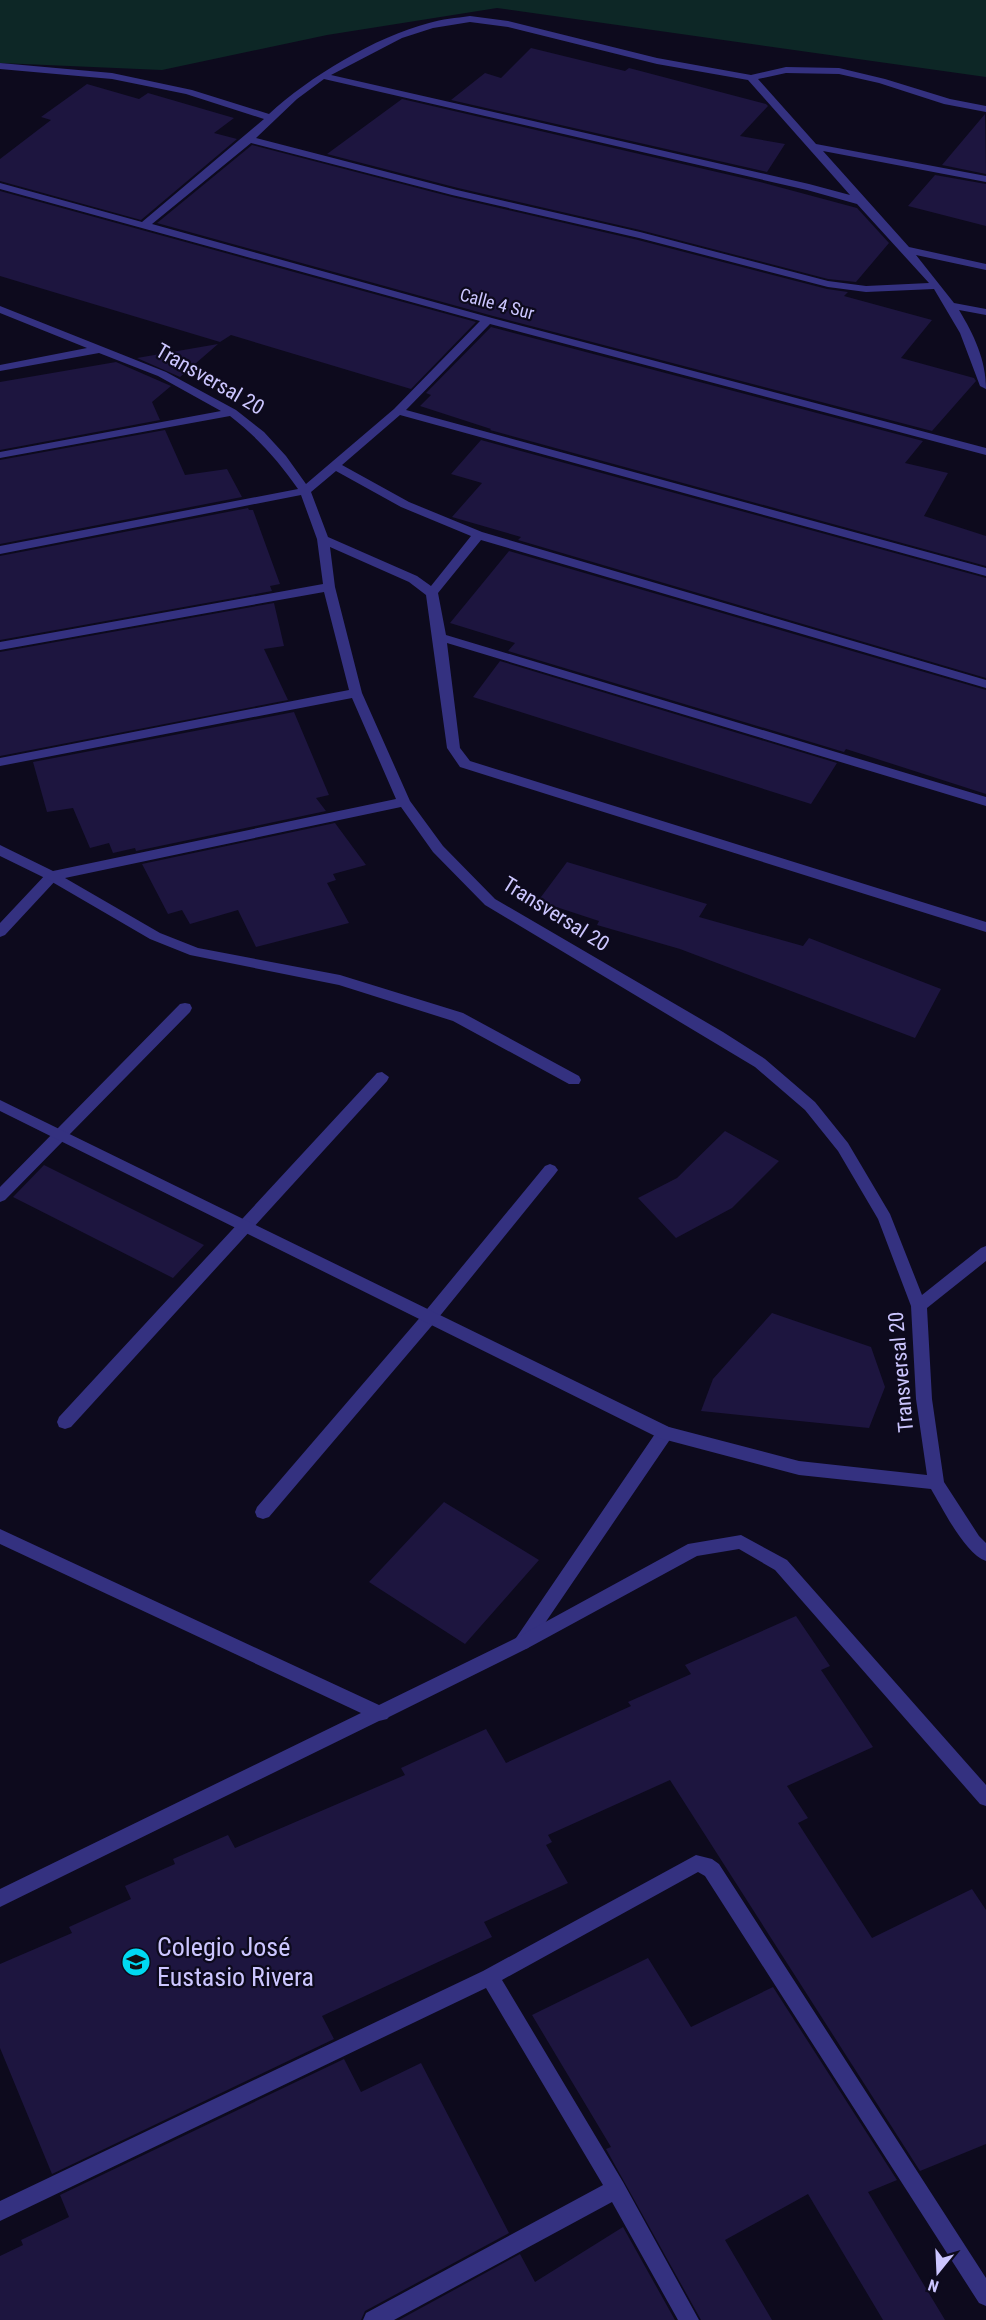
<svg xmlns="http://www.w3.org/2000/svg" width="986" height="2320" viewBox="0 0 986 2320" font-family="'Roboto Condensed',sans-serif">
<rect width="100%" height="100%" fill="#0d0a1d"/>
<!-- green -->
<path fill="#0d2726" d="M0 0H986V77L497 8 327 35 162 70 0 63Z"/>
<!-- building -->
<path fill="#1d153f" d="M531 48 625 71 629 68 766 104 768 106 740 136 785 144 767 172 451 100 485 73 501 78Z
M87 84 139 99 148 93 234 118 214 133 237 139 141 220 0 181V159L51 120 41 117Z
M402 99 760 182 857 208 889 243 856 282 828 279 640 230 458 188 327 154Z
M985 114 986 174 942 165Z
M252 145 452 197 638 240 827 289 848 292 844 296 932 320 901 358 974 378 976 381 932 431 493 316 157 223Z
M935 175 986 184V226L908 206Z
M0 191 476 322 411 389 231 335 220 342 0 276Z
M491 327 923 441 905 463 948 473 924 516 986 536V566L490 430 491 429 420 406 431 395 426 393Z
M218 344 180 377 137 358Z
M116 362 171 386 152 402 160 420 0 450V382Z
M165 430 185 475 227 469 242 497 0 544V460Z
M481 440 986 578V678L518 540 521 537 452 517 482 483 451 474Z
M248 508 249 510H253L280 584 270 586 272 591 0 640V556Z
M509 551 986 690V794L846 749 844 752 508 651 515 643 450 623Z
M274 603 284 646 264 649 288 700 0 756V652Z
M500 661 837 763 811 804 473 697Z
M294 712 329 795 316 798 326 811 136 851 135 848 113 853 109 843 90 848 73 808 47 812 33 762Z
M335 823 366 865 333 874 336 880 327 883 349 923 256 947 238 910 190 924 182 910 168 914 142 864Z
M567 862 707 904 699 917 803 946 809 938 941 989 915 1038 680 949 597 925 599 921 538 901Z
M725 1131 779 1161 732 1208 676 1238 638 1198 677 1178Z
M44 1165 204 1245 173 1278 13 1197Z
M772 1313 871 1347 885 1387 869 1428 701 1411 713 1379Z
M444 1502 539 1560 465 1644 369 1582Z
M796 1616 830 1666 821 1670 873 1747 787 1786 808 1818 798 1823 872 1938 972 1889 986 1910V2144L920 2171 670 1780 548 1835 552 1842 546 1845 568 1883 484 1922 492 1937 322 2016 334 2039 52 2174 0 2048V1964L72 1933 69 1927 131 1899 125 1886 175 1864 173 1859 228 1835 235 1848 405 1775 401 1768 486 1729 506 1763 631 1706 628 1702 691 1674 685 1665Z
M648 1958 691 2027 773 1987 897 2180 868 2192 945 2320H883L808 2194 725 2240 772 2320H701L606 2149 611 2147 532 2015Z
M344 2059 361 2092 421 2063 509 2233 365 2311 361 2320H0V2256L23 2245 21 2240 69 2217 60 2195Z
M623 2227 675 2320H399L520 2254 535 2282Z"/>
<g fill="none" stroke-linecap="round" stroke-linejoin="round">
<!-- lane -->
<path fill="#343180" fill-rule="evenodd" d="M52 871 59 876 57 879 5 935 0 937V923L47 873Z
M185 1003 190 1004 192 1008 190 1012 5 1200 0 1202V1187L180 1004Z
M382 1072 389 1077 387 1081 71 1427 65 1429 59 1427 57 1422 59 1417 377 1073Z
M550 1164 555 1166 558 1170 555 1174 435 1322 269 1517 263 1519 257 1517 255 1512 257 1507 423 1314 545 1166Z
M665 1426 671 1428 673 1433 671 1438 528 1648 522 1650 516 1648 513 1643 516 1638 659 1428Z"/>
<!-- street -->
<path fill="#343180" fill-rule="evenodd" d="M470 16 508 21 657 58 751 75 786 67 839 68 885 79 950 99 986 106V112L944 104 879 83 839 74 786 73 758 79 816 144 986 176V182L823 151 909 247 986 264V270L916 255 954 303 986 309V315L959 310C974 335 986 360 986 389L980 386 960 333 934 289 866 292 828 287 639 238 452 195 251 143 152 224 492 318 986 448V455L490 324 406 410 986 568V576L400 415 342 465 409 502 482 532 986 680V688L481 540 438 593 446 635 986 797V806L447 643 460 748 470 761 986 922V932L460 767 447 748 426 595 409 582 330 547 335 587 362 693 410 801 443 846 495 899 723 1032 765 1059 815 1102 848 1143 890 1214 922 1295 981 1248 986 1246V1261L927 1308 932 1399 944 1482 979 1536 986 1543V1561C965 1554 943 1509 931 1489L799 1475 659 1438 0 1111V1100L669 1427 799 1461 927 1475 916 1399 911 1306 878 1219 838 1151 805 1110 755 1067 485 905 433 852 401 807 65 878 160 933 198 948 340 975 463 1013 579 1076 581 1080 579 1084H569L453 1021 339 985 190 955 150 939 47 879 0 856V845L53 871 396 799 352 698 0 766V758L349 690 324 592 0 650V642L323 584 317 539 301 495 0 554V546L298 489C278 460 257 437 230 416L0 458V452L221 411 158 376 99 353 0 371V365L87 348 0 313V306L166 372 236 410 264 432 286 456 306 484 394 409 480 321 0 189V183L142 222 264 119 186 94 112 79 0 69V63L112 73 192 90 269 114C309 77 375 37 429 23 442 19 456 18 470 16ZM470 22 508 27 657 64 748 80 850 195 809 184 331 75 402 38 433 28ZM324 79 807 190 857 204 929 283 866 286 828 281 640 232 457 190 256 138 297 99ZM336 471 401 507 471 536 431 586 417 576 328 537 311 492Z
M0 1529 379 1705 516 1638 688 1544 741 1535 787 1560 986 1785V1806L980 1804 775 1570 739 1549 697 1556 528 1648 389 1717 387 1719 379 1721 0 1907V1889L361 1713 0 1544Z
M696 1855 712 1859 719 1864 986 2278V2306L979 2303 705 1876 698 1872 502 1980 623 2182 699 2320H678L612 2202 394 2320H363L366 2313 603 2185 486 1988 0 2221V2201L483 1971Z"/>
</g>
<!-- icons -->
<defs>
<g id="school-disc" transform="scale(1.5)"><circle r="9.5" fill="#00d9f1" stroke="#0d0a1d"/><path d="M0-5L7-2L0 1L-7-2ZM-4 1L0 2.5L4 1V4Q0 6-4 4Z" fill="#111"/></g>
</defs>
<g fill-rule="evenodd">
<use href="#school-disc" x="136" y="1962"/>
</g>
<g text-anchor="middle" stroke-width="4.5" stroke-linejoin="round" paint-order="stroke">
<!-- far-street labels -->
<g font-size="18" fill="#ccc6ff" stroke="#0d0a1d">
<text transform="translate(497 304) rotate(15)" y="6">Calle 4 Sur</text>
</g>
<!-- street labels -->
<g font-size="21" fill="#ccc6ff" stroke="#0d0a1d">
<text transform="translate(210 379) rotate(30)" y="7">Transversal 20</text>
<text transform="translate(556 914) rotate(32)" y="7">Transversal 20</text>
<text transform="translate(901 1372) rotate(-95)" y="7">Transversal 20</text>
</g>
<!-- near-poi labels -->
<g font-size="26" fill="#ccc6ff" stroke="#0d0a1d" text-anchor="start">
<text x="157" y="1956">Colegio José<tspan x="157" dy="30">Eustasio Rivera</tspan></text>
</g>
</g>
<!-- north arrow -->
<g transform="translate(938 2272) rotate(198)" stroke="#0d0a1d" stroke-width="4.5" paint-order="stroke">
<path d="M0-4.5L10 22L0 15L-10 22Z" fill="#ccc6ff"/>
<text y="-9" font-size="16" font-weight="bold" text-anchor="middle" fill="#ccc6ff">N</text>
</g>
</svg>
